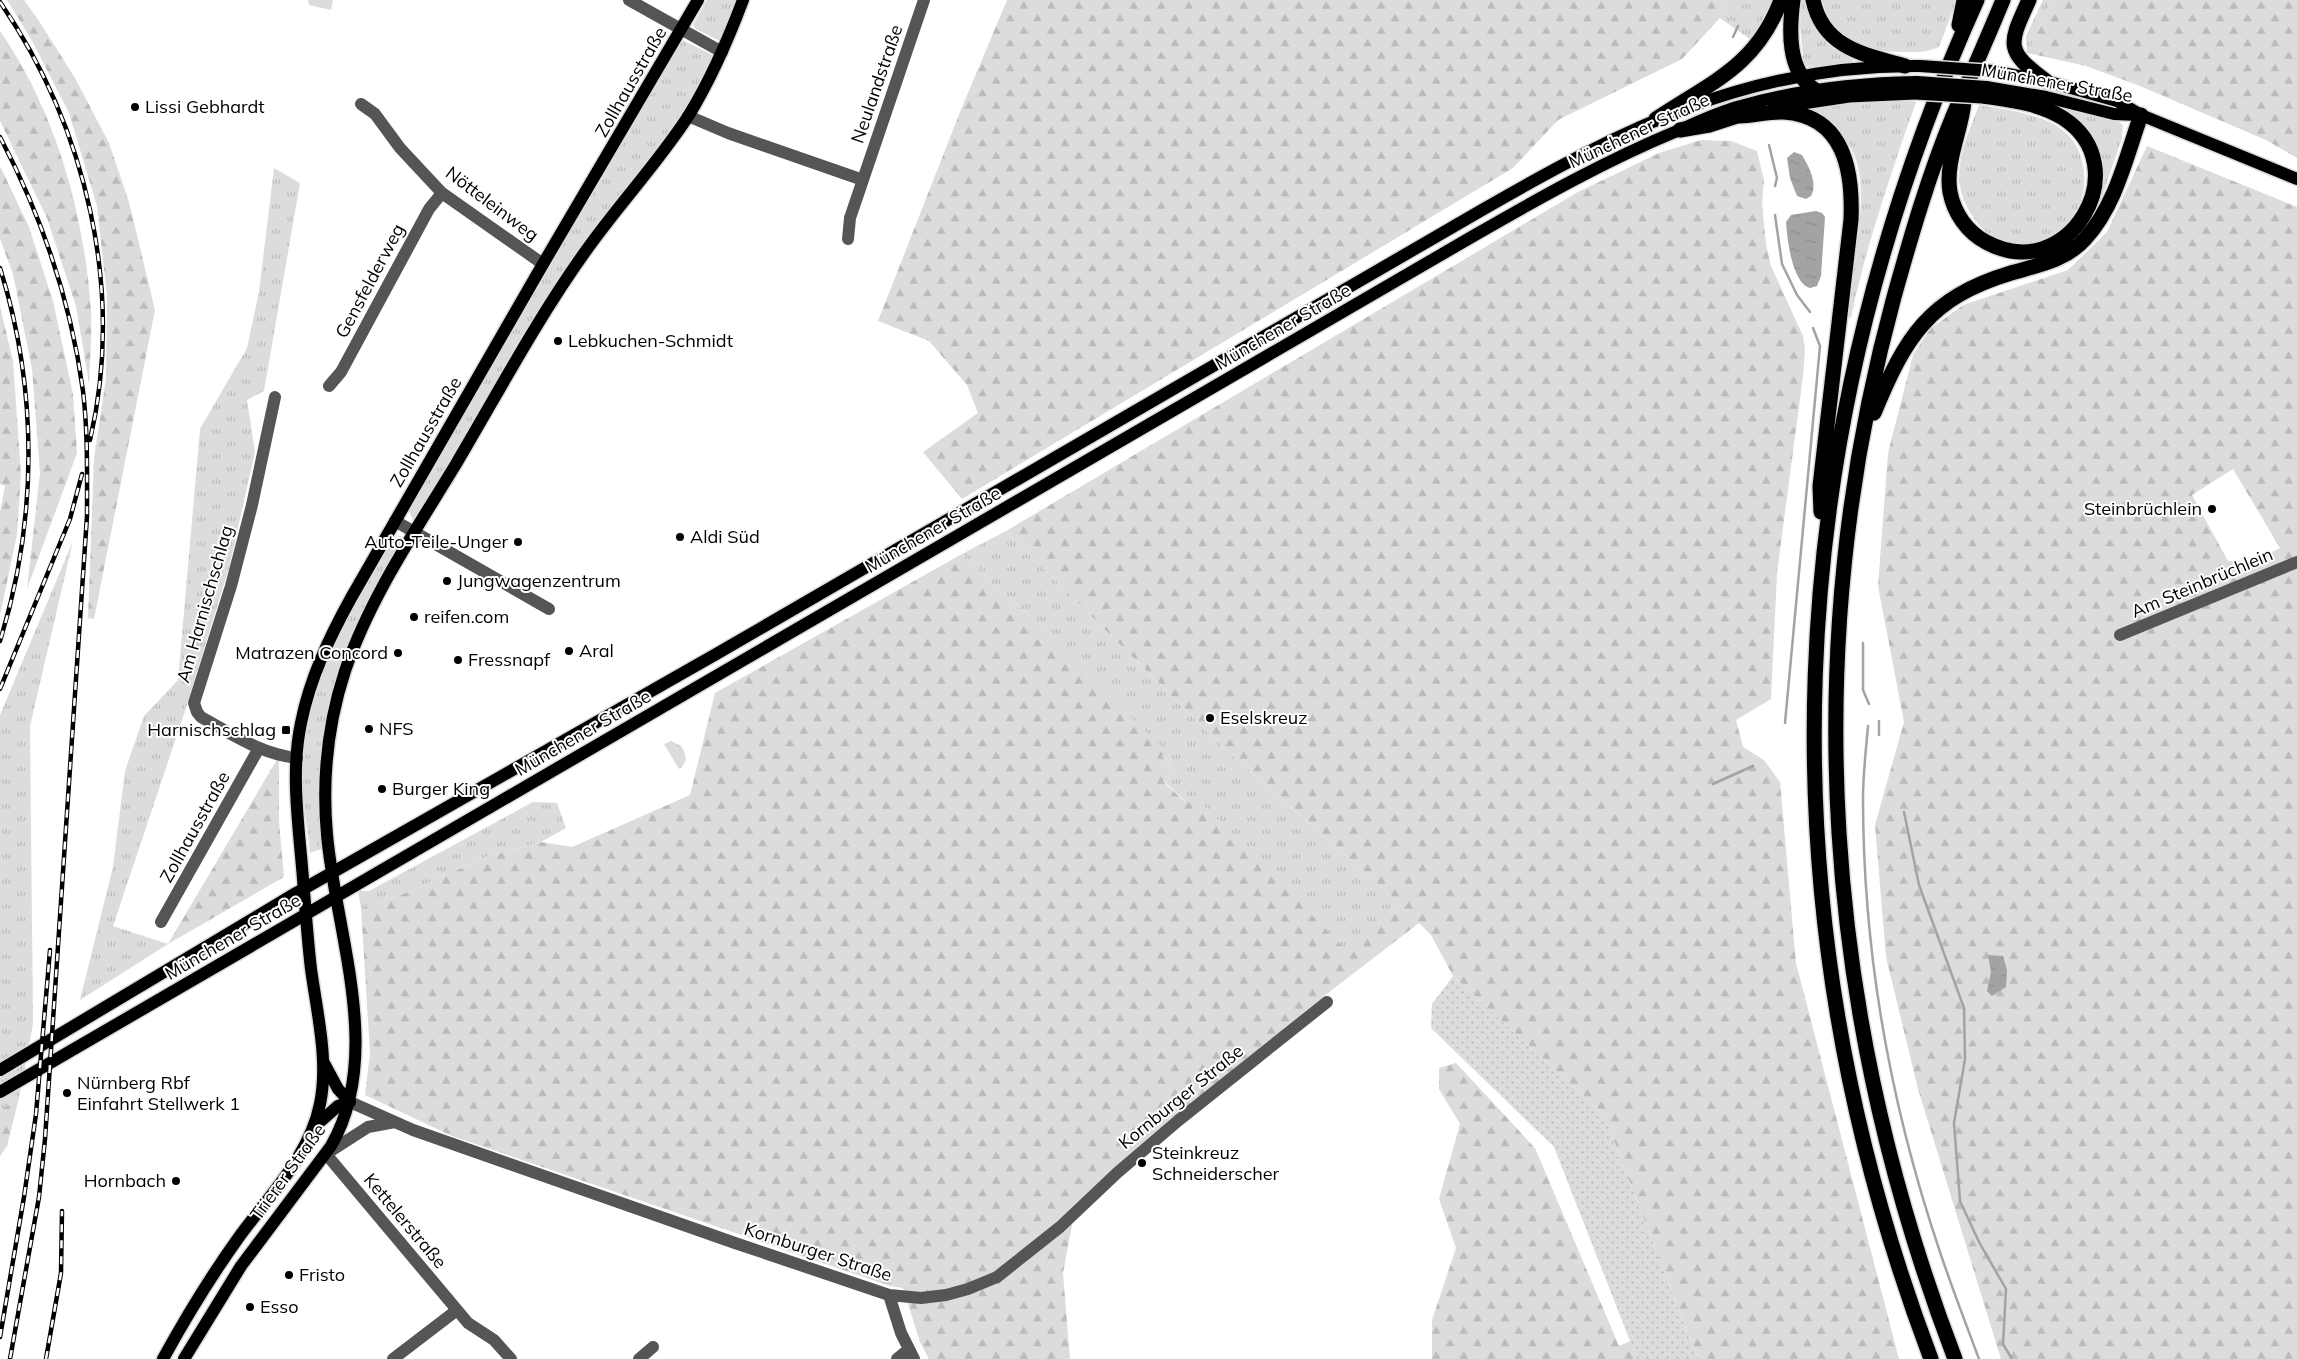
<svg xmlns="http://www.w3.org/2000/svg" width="2297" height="1359" viewBox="0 0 2297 1359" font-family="Mulish,sans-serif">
<defs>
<pattern id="grass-tufts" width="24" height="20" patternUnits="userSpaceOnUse" patternTransform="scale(1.25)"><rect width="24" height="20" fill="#dcdcdc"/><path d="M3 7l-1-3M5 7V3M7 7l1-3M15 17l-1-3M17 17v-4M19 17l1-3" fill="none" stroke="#bbb"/></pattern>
<pattern id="forest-firs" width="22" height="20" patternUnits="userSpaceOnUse" patternTransform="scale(1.25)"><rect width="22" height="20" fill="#dcdcdc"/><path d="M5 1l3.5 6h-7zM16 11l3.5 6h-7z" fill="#bbb"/></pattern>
<pattern id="garden-dots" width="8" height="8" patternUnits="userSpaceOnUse" patternTransform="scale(1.25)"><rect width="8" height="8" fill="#dcdcdc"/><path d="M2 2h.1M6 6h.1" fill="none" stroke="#bbb" stroke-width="1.8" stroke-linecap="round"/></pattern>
<pattern id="water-ripples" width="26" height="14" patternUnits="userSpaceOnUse" patternTransform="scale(1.25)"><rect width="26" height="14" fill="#a3a3a3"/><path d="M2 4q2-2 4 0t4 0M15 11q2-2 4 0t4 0" fill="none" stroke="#8b8b8b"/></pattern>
</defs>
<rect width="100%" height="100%" fill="#fff"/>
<!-- grass -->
<path fill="url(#grass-tufts)" d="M308 0H333L331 10 309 5Z
M707 0H741L720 41 696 29 693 25Z
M1729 0H1774L1764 25 1751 40 1720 18Z
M1801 0H1808C1819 26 1828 46 1853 60V63L1809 67 1804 65 1800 27Z
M1822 0H1957L1939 47C1926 53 1915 52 1901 52 1863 52 1833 40 1822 0Z
M2043 0H2052L2027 53 2026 36Z
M682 40 713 55 717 61 706 84 588 247 416 522 413 520 408 509Z
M1907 100 1916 102C1891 173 1867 243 1851 317L1849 318C1846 306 1851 290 1852 277 1857 230 1876 166 1837 130 1828 121 1815 115 1804 109L1845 103Z
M2048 101 2119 122 2123 125 2122 138 2102 197 2098 162Z
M1979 105C2023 113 2079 116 2084 172 2088 215 2054 252 2009 243 1981 238 1960 204 1959 178 1959 152 1970 129 1979 105Z
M274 168 300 183 264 391 247 400 255 452 229 568 184 714 113 926 168 944 80 1000 113 867 125 771 144 716 178 680 200 429 247 348 259 292Z
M1006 531 1224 748 1401 905 1344 949 1194 796 1186 802 1163 780 1170 773 1166 768 1170 763 1162 755 1165 752 1025 612 962 554Z
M400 536 403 538 334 697 324 848 310 853C307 821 300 787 302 754 306 678 351 609 389 545L395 537Z
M73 541 30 726 33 1024 19 1098 0 1110V715Z
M671 741 681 746C687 754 688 763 679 769L664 744Z
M533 802 557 803 566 828 541 842 488 856 411 891 361 909 358 891H369Z"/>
<!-- forest -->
<path fill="url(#forest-firs)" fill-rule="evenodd" d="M7 0H24L37 18 75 78 109 143 129 202 155 310 94 619 88 618 94 458 106 378 107 296 97 206 69 113 31 39Z
M1007 0H1729L1720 18 1682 59 1558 120 1513 168 962 499 923 452 978 413 967 385 929 341 878 321 960 112Z
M2052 0H2297V158L2266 140 2140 86 2086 66 2027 53Z
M0 31C56 112 84 213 91 310 92 334 90 359 89 383L76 306 47 218 0 121Z
M1701 140 1731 141 1757 151 1764 180 1762 203 1766 245 1771 266 1803 336 1805 350 1803 376 1777 573 1771 699 1736 720 1743 747 1764 760 1780 782 1796 963 1899 1359H1698L1604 1115 1453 976 1431 935 1419 923 1319 1000 1076 1204 1063 1273 1070 1359H929L920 1342 903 1288 890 1286 452 1136 365 1095 370 1053 361 909 411 891 488 856 541 842 572 847 690 795 715 693 962 554 1025 612 1166 752 1162 756 1170 763 1166 768 1170 773 1163 781 1185 802 1194 795 1344 948 1401 905 1224 748 1006 531 1578 192 1659 153Z
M2147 146 2297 207V1359H2001L1918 1089 1886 957 1875 825 1904 722 1878 586 1888 453 1913 355 1930 329 1963 305 2068 270 2107 232ZM2233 469 2280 548 2256 560 2228 561 2192 495Z
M0 166 29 227 53 301 73 394 77 453 27 589 40 473 32 369 13 274 0 239Z
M0 306 13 361 21 474 17 535 0 615V512L5 486 0 484Z
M279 756V822L284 877 168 944Z
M1456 1063 1535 1148 1619 1346 1630 1341 1637 1359H1432V1320L1456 1248 1439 1199 1460 1124 1439 1089V1068Z
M19 1098 7 1146 0 1156V1110Z"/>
<!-- garden -->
<path fill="url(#garden-dots)" d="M1453 976 1604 1115 1698 1359H1637L1554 1147 1431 1028 1432 1004Z"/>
<!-- water -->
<path fill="url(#water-ripples)" d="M1794 152 1802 155C1809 167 1818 183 1811 196L1806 199 1797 196 1790 178 1787 158Z
M1816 211 1822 213 1825 217 1821 276 1817 286 1810 288C1792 283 1787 238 1786 222L1791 215Z
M1988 955 2003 956 2007 970 2006 987 1992 996 1987 991 1991 972Z"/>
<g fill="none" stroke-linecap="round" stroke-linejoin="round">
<!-- stream -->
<path stroke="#a3a3a3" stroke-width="2.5" d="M1733 37 1738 26
M1769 145 1777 178 1775 186
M1775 215 1782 264 1797 295 1810 312
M1863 643V690L1869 704
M1785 723 1820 346 1813 328
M1868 726C1866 750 1863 774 1863 798 1863 952 1891 1107 1940 1252 1952 1288 1966 1324 1979 1359
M1879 735V721
M1713 784 1753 766
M1904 812 1919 885 1964 1008 1965 1059 1954 1123 1960 1201 1979 1242 2006 1289 2003 1344 2012 1359"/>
<!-- major casing -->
<g stroke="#dbdbdb" stroke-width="15">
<path id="major" d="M1993 71 2046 81 2117 101 2141 115 2297 179
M1986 87 2046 97 2114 114 2139 115
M324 1063 338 1089 350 1102
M0 1070 291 896 718 653 1482 210C1624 128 1751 64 1920 66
M0 1092 1475 235C1541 197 1607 160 1677 131 1698 122 1716 113 1737 107 1796 90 1856 83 1917 82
M314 1127 338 1106 350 1102
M163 1359C186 1317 211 1276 239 1237 269 1196 310 1155 320 1104 329 1061 317 1013 311 969 307 935 305 901 302 867 298 820 291 770 301 723 310 678 329 638 351 598L543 264 698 0
M184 1359 241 1266 331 1146C384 1054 336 934 327 835 322 780 328 723 345 671 370 597 416 530 456 464 498 393 537 319 585 252 618 205 658 163 689 115 711 79 728 40 743 0"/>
</g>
<!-- highway casing -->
<g stroke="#dbdbdb" stroke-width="18">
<path id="highway" d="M1793 0C1789 30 1787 71 1815 90
M1813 0C1823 48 1865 55 1905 66
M2029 0C2009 44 2004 50 2046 81
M1959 25 1964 0
M1964 102C1961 132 1945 161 1950 192 1954 213 1967 232 1986 242 2068 287 2139 167 2063 118 2039 103 2010 100 1983 96
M1775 106 1849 95 1915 92
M1738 116C1754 116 1769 111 1784 112 1845 116 1853 172 1851 220L1820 486 1821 512
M1656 119C1711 82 1756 67 1781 0
M1680 130 1709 125 1746 113
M1874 413C1905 338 1928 298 2011 273 2038 265 2065 261 2085 239 2116 205 2126 157 2141 115
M1931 1359C1760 906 1778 442 1977 0
M1955 1359C1824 1016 1797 653 1894 297 1911 236 1929 174 1953 116 1970 77 1987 39 2003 0"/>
</g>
<!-- minor -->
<path stroke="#555" stroke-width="12" d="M629 0 722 52
M361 104 375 114 400 148 442 193 543 264
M688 116 728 133 863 180
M848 239 850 218 924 0
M329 386 341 372 429 209 442 193
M275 397 252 505 231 586 194 703 197 712 201 717C232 734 261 754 297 758
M395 521 549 609
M2120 635 2297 562
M161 922 259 748
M350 1102 413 1130 735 1243 889 1295 921 1298 946 1295 968 1289 997 1277 1060 1227 1117 1173 1179 1120 1327 1002
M395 1122 368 1127 326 1154 468 1323 494 1340 511 1359
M889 1295 901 1333 914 1359
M393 1359 457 1310
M639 1359 653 1347
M897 1359 908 1350"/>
<!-- major -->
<use href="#major" stroke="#000" stroke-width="12"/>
<!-- highway -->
<use href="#highway" stroke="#000" stroke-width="15"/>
<!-- rail casing -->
<g stroke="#000" stroke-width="4.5">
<path id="rail" d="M0 2C86 127 125 290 90 440
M0 137C42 217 71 302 83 391 88 433 87 475 87 516L45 1139 39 1197 10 1359
M0 268C38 389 38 519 0 641
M0 689 70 519 82 474
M0 1337 24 1197 36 1114 50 950
M46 1359 61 1273 62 1211"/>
</g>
<!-- rail -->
<use href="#rail" stroke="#fff" stroke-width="2.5" stroke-dasharray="8" stroke-linecap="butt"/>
<!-- major-bridge casing -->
<g stroke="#dbdbdb" stroke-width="15" stroke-linecap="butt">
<path id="major-bridge" d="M1920 66 1993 71
M1917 82 1986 87"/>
</g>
<!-- highway-bridge casing -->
<g stroke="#dbdbdb" stroke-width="18" stroke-linecap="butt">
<path id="highway-bridge" d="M1915 92 1983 96"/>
</g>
<!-- major-bridge -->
<use href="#major-bridge" stroke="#000" stroke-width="12"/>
<!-- highway-bridge -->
<use href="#highway-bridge" stroke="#000" stroke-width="15"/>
</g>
<!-- markers -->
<g fill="#000" stroke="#fff" stroke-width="2">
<circle cx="135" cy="107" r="5"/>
<circle cx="558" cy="341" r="5"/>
<circle cx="2212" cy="509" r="5"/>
<circle cx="680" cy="537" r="5"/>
<circle cx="518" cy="542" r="5"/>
<circle cx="447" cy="581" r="5"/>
<circle cx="414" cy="617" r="5"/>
<circle cx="569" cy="651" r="5"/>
<circle cx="398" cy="653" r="5"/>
<circle cx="458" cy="660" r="5"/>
<circle cx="1210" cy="718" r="5"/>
<circle cx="369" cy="729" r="5"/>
<rect x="281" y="725" width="10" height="10" rx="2.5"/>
<circle cx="382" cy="789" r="5"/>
<circle cx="67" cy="1093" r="5"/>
<circle cx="1142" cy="1163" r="5"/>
<circle cx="176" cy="1181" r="5"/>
<circle cx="289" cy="1275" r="5"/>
<circle cx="250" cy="1307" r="5"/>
</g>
<g text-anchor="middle" stroke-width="4" stroke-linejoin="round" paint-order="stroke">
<!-- street labels -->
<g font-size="18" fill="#000" stroke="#fff">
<text transform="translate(631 82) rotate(-60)" y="6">Zollhausstraße</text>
<text transform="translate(2057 83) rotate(10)" y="6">Münchener Straße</text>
<text transform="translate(877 84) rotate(-71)" y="6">Neulandstraße</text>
<text transform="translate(1639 131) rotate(-25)" y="6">Münchener Straße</text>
<text transform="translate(492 204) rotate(37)" y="6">Nötteleinweg</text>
<text transform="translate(370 281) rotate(-62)" y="6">Gensfelderweg</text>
<text transform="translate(1283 327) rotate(-30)" y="6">Münchener Straße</text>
<text transform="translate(426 432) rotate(-60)" y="6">Zollhausstraße</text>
<text transform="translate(933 530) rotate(-30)" y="6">Münchener Straße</text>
<text transform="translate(2202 583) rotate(-23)" y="6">Am Steinbrüchlein</text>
<text transform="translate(205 604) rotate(-74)" y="6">Am Harnischschlag</text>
<text transform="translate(583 733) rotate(-30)" y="6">Münchener Straße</text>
<text transform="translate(195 827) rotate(-61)" y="6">Zollhausstraße</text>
<text transform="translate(233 937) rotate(-30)" y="6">Münchener Straße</text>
<text transform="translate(1181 1097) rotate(-39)" y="6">Kornburger Straße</text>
<text transform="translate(288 1172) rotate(-54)" y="6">Trierer Straße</text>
<text transform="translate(405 1221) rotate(50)" y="6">Kettelerstraße</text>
<text transform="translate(818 1252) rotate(18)" y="6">Kornburger Straße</text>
</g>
<!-- poi labels -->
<g font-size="18" fill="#000" stroke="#fff" text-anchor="start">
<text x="145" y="113">Lissi Gebhardt</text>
<text x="568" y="347">Lebkuchen-Schmidt</text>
<text x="2202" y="515" text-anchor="end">Steinbrüchlein</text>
<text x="690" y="543">Aldi Süd</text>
<text x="508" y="548" text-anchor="end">Auto-Teile-Unger</text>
<text x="457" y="587">Jungwagenzentrum</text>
<text x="424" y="623">reifen.com</text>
<text x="579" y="657">Aral</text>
<text x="388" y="659" text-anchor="end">Matrazen Concord</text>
<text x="468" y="666">Fressnapf</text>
<text x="1220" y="724">Eselskreuz</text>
<text x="379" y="735">NFS</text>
<text x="276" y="736" text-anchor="end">Harnischschlag</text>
<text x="392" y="795">Burger King</text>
<text x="77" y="1089">Nürnberg Rbf<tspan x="77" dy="21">Einfahrt Stellwerk 1</tspan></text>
<text x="1152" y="1159">Steinkreuz<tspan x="1152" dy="21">Schneiderscher</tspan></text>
<text x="166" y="1187" text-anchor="end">Hornbach</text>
<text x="299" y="1281">Fristo</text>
<text x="260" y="1313">Esso</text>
</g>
</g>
</svg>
